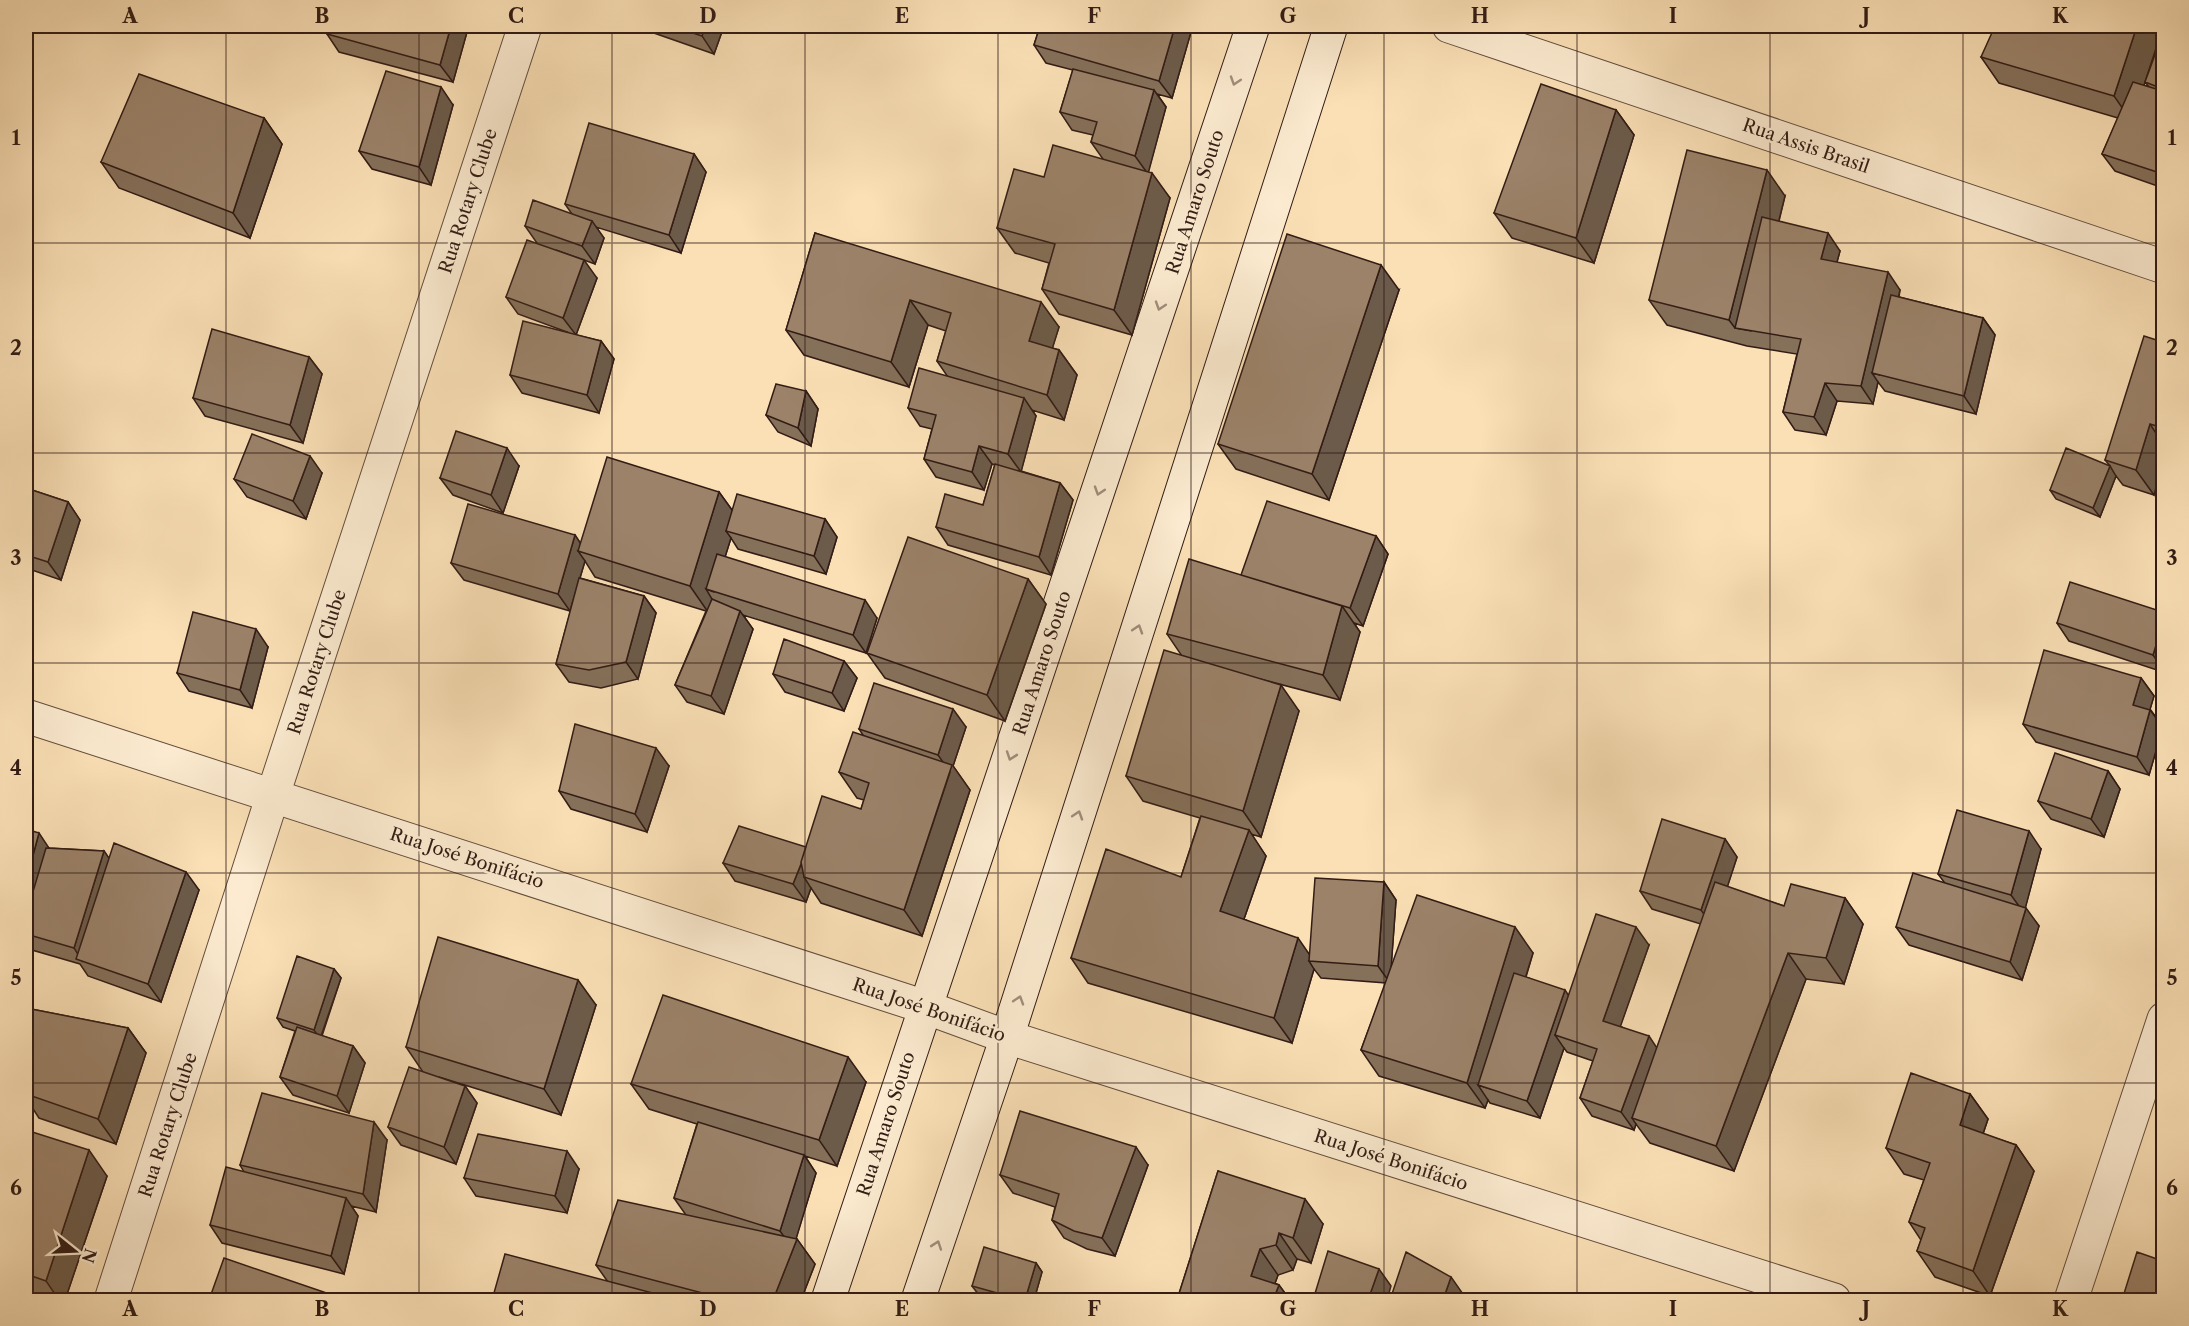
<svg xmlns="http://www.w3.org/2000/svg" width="2189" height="1326" viewBox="0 0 2189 1326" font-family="'Libre Caslon Text',serif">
<rect width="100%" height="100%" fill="#fbe0b6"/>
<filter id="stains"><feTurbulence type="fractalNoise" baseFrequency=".00333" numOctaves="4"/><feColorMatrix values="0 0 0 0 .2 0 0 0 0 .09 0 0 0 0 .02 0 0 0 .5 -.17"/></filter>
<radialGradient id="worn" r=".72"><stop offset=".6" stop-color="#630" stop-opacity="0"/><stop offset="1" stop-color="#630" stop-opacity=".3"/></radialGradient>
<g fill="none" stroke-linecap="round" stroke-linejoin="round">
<!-- street casing -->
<g stroke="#644d3d" stroke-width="35">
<path id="street" d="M1449 26 2164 267
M26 716 925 1007 1007 1037 1834 1300
M111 1300 273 795 525 26
M2071 1300 2164 1019"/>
</g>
<!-- secondary casing -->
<g stroke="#321c15" stroke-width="35">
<path id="secondary" d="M828 1300 1253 26
M918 1300 1007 1037 1331 26"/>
</g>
<!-- street -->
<use href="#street" stroke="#fcebd0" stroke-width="33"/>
<!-- secondary -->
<use href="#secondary" stroke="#fcebd0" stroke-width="33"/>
</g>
<!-- wall -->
<path fill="#85705a" stroke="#321c15" stroke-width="1.5" d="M329 26H462L467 32 453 82 339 52 327 34Z
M649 26H724L714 54 654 33Z
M1040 26H1186L1191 32 1172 98 1157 94 1166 107 1148 172 1170 198 1132 335 1059 314 1042 289 1049 263 1015 253 997 228 1044 177 1103 159 1091 142 1093 135 1072 130 1060 112 1073 70 1046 63 1034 45Z
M2163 26V42L2160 36 2144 85 2149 87 2145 82 2163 42V188L2115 171 2102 154 2118 118 1999 83 1981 57Z
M453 105 431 185 372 169 359 151Z
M1616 110 1634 135 1594 263 1512 238 1494 213Z
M264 118 282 144 250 238 119 188 101 162Z
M694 154 706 172 681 253 596 227 604 238 595 264 556 250 597 278 576 335 601 341 614 359 599 413 522 393 510 375 567 332 518 314 506 297 537 243 525 226 572 214 565 204Z
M1785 196 1779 221 1840 251 1837 262 1900 290 1899 297 1983 318 1995 335 1976 414 1885 391 1878 382 1873 404 1837 401 1826 435 1795 430 1783 412 1797 354 1747 346 1667 325 1649 300Z
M815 233 1059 327 1052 348 1059 350 1077 375 1064 420 1032 410 1036 416 1021 471 1060 483 1073 500 1051 575 948 545 936 527 983 505 995 465 992 464 984 490 936 477 924 459 932 429 920 426 908 408 948 377 937 361 946 331 928 325 909 387 804 355 786 330Z
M1399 290 1329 500 1236 469 1218 444Z
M2163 342V463L2154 495 2123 485 2116 476 2100 517 2056 499 2050 490 2110 466 2105 460Z
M309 357 322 374 303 443 205 416 193 398Z
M806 391 818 409 811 446 778 432 766 415Z
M519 466 503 513 453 495 440 478Z
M322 473 306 519 247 497 234 479Z
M26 488 68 502 80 520 61 580 26 568Z
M719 492 732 510 825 519 837 537 826 574 738 549 731 538 725 557 877 618 866 653 743 615 753 629 724 714 687 702 675 685 706 611 595 577 585 561 580 578 644 596 656 613 638 679 601 688 569 682 556 664 575 595 570 611 464 580 451 563 575 535 580 543Z
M1376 536 1388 554 1363 626 1354 623 1360 632 1340 700 1260 679 1299 711 1261 837 1251 834 1266 856 1244 919 1309 954 1384 882 1396 900 1391 967 1533 953 1526 977 1568 995 1649 945 1620 1026 1657 1048 1701 924 1652 909 1640 891 1725 839 1737 857 1727 887 1784 906 1845 898 1863 924 1844 984 1806 979 1734 1171 1650 1143 1636 1124 1634 1130 1592 1116 1580 1098 1593 1061 1567 1052 1564 1048 1540 1118 1490 1103 1488 1100 1485 1108 1379 1076 1361 1050 1386 983 1321 978 1314 969 1292 1043 1088 983 1071 958 1181 877 1200 818 1143 801 1126 776 1182 656 1167 634 1242 575Z
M1028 579 1046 604 1005 721 885 678 867 653Z
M2163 612V672L2069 641 2057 623Z
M268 647 252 708 189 691 177 673Z
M844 661 857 678 844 711 785 692 773 674Z
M2141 678 2154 696 2150 709 2163 727 2149 775 2036 742 2023 724Z
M966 727 953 766 970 790 922 936 821 903 811 888 806 902 735 881 723 863 806 847 861 809 864 800 857 798 839 772 863 735 859 729Z
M669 766 647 832 571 809 559 791Z
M2108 771 2120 789 2104 837 2051 819 2038 801Z
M26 829 49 848 104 851 109 859 199 890 161 1002 88 976 80 964 32 950 26 941V943Z
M2041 849 2025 908 2039 926 2022 980 1909 945 1896 927 1944 882 1938 874Z
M334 969 341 978 322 1036 353 1046 365 1063 349 1113 293 1095 280 1077 295 1031 283 1027 277 1018Z
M596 1005 561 1115 439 1077 465 1086 477 1103 456 1164 401 1145 388 1127 423 1072 406 1047Z
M26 1008 128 1028 146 1053 116 1144 39 1118 26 1098Z
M866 1082 837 1166 805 1156 816 1173 796 1238 815 1264 801 1300H492L608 1282 596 1265 686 1215 674 1198 697 1124 649 1109 631 1084Z
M1970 1094 1988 1119 1983 1134 2016 1145 2034 1171 1990 1296 1935 1277 1917 1251 1921 1240 1909 1222 1924 1180 1904 1174 1886 1148Z
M26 1130 107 1176 65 1300H47L26 1293Z
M387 1140 376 1212 351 1206 358 1216 344 1274 222 1243 210 1225 244 1172 240 1165Z
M1148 1165 1115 1256 1087 1249 1064 1238 1052 1220 1055 1207 1013 1193 1000 1175Z
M579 1169 567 1213 476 1196 464 1178Z
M1218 1171 1323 1224 1311 1263 1297 1259 1293 1270 1278 1275 1275 1283 1279 1285 1290 1300H1177Z
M2163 1232V1258L2158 1250Z
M1036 1263 1042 1272 1034 1300H998L979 1295 972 1286Z"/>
<!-- shaded-wall -->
<path fill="#6c5b4a" stroke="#321c15" stroke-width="1.5" d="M451 26H462L467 32 453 82 440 65Z
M705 26H724L714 54 702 36Z
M1175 26H1186L1191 32 1172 98 1159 81Z
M2137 26H2163L2155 30 2160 36 2132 122 2114 96Z
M441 87 453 105 431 185 419 167Z
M1154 90 1166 107 1148 174 1135 156Z
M1616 110 1634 135 1594 263 1576 238Z
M264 118 282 144 250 238 233 213Z
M694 154 706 172 681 253 669 235Z
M2163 158V178L2160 173Z
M1767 170 1785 196 1751 331 1735 328 1729 320Z
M1152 173 1170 198 1132 335 1114 310Z
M592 221 604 238 595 264 582 246Z
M1828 233 1840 251 1833 276 1821 259Z
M584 260 597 278 576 335 563 318Z
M1381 265 1399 290 1329 500 1312 474Z
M1888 272 1900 290 1880 375 1872 373 1878 382 1873 404 1861 386Z
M910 300 928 325 909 387 891 362Z
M1041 302 1059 327 1047 366 1029 341Z
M1983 318 1995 335 1976 414 1964 396Z
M601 341 614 359 599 413 587 395Z
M1059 350 1077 375 1064 420 1047 395Z
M309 357 322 374 303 443 290 425Z
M1825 383 1837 401 1826 435 1814 417Z
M806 391 818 409 811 446 798 428Z
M1024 398 1036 416 1021 472 1008 454Z
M2150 424 2163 444V463L2154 495 2136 470Z
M979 446 992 464 984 490 972 472Z
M507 448 519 466 503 513 491 495Z
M310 456 322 473 306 519 293 501Z
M2110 466 2116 476 2100 517 2093 508Z
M1060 483 1073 500 1051 575 1039 557Z
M719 492 737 517 726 531 731 538 714 592 706 589 712 599 708 612 690 586Z
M68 502 80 520 61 580 48 562Z
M825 519 837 537 826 574 814 556Z
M575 535 587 553 578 551 585 561 570 611 558 594Z
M1376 536 1388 554 1363 626 1350 608Z
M1028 579 1046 604 1005 721 987 695Z
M644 596 656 613 638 679 626 662Z
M865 600 877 618 866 653 853 635Z
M1342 606 1360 632 1340 700 1323 675Z
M740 611 753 629 724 714 711 696Z
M2163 623V669L2153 655Z
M256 629 268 647 252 708 240 690Z
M844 661 857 678 844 711 832 693Z
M2141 678 2154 696 2146 723 2133 705Z
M1281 685 1299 711 1261 837 1243 811Z
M953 709 966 727 953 766 970 790 922 936 904 910 950 772 938 755Z
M2150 710 2163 727 2149 775 2137 757Z
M656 748 669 766 647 832 635 814Z
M2108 771 2120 789 2104 837 2091 819Z
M1249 830 1266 856 1238 936 1220 911Z
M2029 831 2041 849 2024 913 2011 895Z
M39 833 51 851 26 934V881Z
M1725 839 1737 857 1714 928 1701 910Z
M808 847 804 877 811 888 806 902 793 884Z
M104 851 116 868 82 961 74 948Z
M186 872 199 890 161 1002 148 984Z
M1384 882 1396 900 1390 983 1378 966Z
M1845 898 1863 924 1844 984 1826 958Z
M2026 908 2039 926 2022 980 2010 962Z
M1515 927 1533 953 1491 1089 1478 1085 1488 1100 1485 1108 1467 1083Z
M1636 927 1649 945 1616 1039 1603 1021Z
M1298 938 1314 961H1309L1314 969 1292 1043 1274 1018Z
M1788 953 1806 979 1734 1171 1716 1146Z
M334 969 341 978 320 1039 314 1030Z
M578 980 596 1005 561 1115 544 1089Z
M1565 990 1577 1008 1555 1035 1564 1048 1540 1118 1527 1101Z
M128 1028 146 1053 116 1144 98 1119Z
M1649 1036 1661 1054 1632 1118 1636 1124 1634 1130 1621 1112Z
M353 1046 365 1063 349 1113 337 1096Z
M848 1057 866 1082 837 1166 819 1140Z
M465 1086 477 1103 456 1164 444 1147Z
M1970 1094 1988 1119 1977 1151 1960 1125Z
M374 1122 387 1140 376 1212 363 1194Z
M2016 1145 2034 1171 1990 1296 1973 1271Z
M1136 1147 1148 1165 1115 1256 1102 1238Z
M89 1150 107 1176 65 1300H59L46 1281Z
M567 1151 579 1169 567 1213 555 1196Z
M804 1155 816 1173 793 1249 780 1231Z
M346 1198 358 1216 344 1274 331 1256Z
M1305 1199 1323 1224 1311 1263 1293 1238Z
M1279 1233 1297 1259 1293 1270 1276 1245Z
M797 1239 815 1264 801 1300H773Z
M1260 1249 1278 1275 1269 1300 1251 1276Z
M1036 1263 1042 1272 1034 1300H1025Z
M1379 1269 1391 1286 1387 1300H1368Z
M1451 1277 1463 1294 1461 1300H1443Z
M1279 1285 1290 1300H1273Z"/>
<!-- building -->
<path fill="#9b8269" stroke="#321c15" stroke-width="1.5" d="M329 26H451L440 65 327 34Z
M672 26H705L702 36Z
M1040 26H1175L1159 81 1034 45Z
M1995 26H2137L2114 96 1981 57Z
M2156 26H2163V33L2155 30Z
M2160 41 2163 42V89L2145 82Z
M1073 69 1154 90 1135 156 1091 142 1097 122 1060 112Z
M386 71 441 87 419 167 359 151Z
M139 74 264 118 233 213 101 162Z
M2133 82 2163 91V158L2160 173 2102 154Z
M1541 84 1616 110 1576 238 1494 213Z
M589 123 694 154 669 235 565 204Z
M1053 145 1152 173 1114 310 1042 289 1055 244 997 228 1014 169 1044 177Z
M1687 150 1767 170 1729 320 1649 300Z
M533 200 592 221 582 246 525 226Z
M1762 217 1828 233 1821 259 1888 272 1861 386 1825 383 1814 417 1783 412 1801 339 1735 328Z
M815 233 1041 302 1029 341 1059 350 1047 395 937 361 951 313 910 300 891 362 786 330Z
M1287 234 1381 265 1312 474 1218 444Z
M527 240 584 260 563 318 506 297Z
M1891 295 1983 318 1964 396 1872 373Z
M523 321 601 341 587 395 510 375Z
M212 329 309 357 290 425 193 398Z
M2144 336 2163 342V428L2150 424 2136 470 2105 460Z
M919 368 1024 398 1008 454 979 446 972 472 924 459 936 415 908 408Z
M776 384 806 391 798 428 766 415Z
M456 431 507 448 491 495 440 478Z
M252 434 310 456 293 501 234 479Z
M2066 448 2110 466 2093 508 2050 490Z
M607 457 719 492 690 586 578 551Z
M995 464 1060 483 1039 557 936 527 945 494 983 505Z
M26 488 68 502 48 562 26 555Z
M737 494 825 519 814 556 726 531Z
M1267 501 1376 536 1350 608 1241 575Z
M468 504 575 535 558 594 451 563Z
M908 537 1028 579 987 695 867 653Z
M717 554 865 600 853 635 706 589Z
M1189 559 1342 606 1323 675 1167 634Z
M579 578 644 596 626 662 589 670 556 664Z
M2070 582 2163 612V623L2153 655 2057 623Z
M712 599 740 611 711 696 675 685Z
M193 612 256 629 240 690 177 673Z
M784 639 844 661 832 693 773 674Z
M1164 650 1281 685 1243 811 1126 776Z
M2044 650 2141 678 2133 705 2150 710 2137 757 2023 724Z
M874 683 953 709 938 755 859 729Z
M575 724 656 748 635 814 559 791Z
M853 732 952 765 904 910 804 877 801 862 822 796 861 809 869 783 839 772Z
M2055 753 2108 771 2091 819 2038 801Z
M1957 810 2029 831 2011 895 1938 874Z
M1201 816 1249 830 1220 911 1298 938 1274 1018 1071 958 1106 849 1181 877Z
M1662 819 1725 839 1701 910 1640 891Z
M739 826 806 847 801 862V864L793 884 723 863Z
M26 829 39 833 26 881Z
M114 843 186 872 148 984 76 959Z
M46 848 104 851 74 948 26 934V915Z
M1913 873 2026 908 2010 962 1896 927Z
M1315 878 1384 882 1378 966 1309 961Z
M1715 882 1784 906 1791 884 1845 898 1826 958 1788 953 1716 1146 1632 1118Z
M1417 895 1515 927 1467 1083 1361 1050Z
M1596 914 1636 927 1603 1021 1649 1036 1621 1112 1580 1098 1597 1049 1555 1035Z
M438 937 578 980 544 1089 406 1047Z
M297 956 334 969 314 1030 277 1018Z
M1514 973 1565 990 1527 1101 1478 1085Z
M663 995 848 1057 819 1140 631 1084Z
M26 1008 128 1028 98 1119 26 1094V1085L31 1077 26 1075Z
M297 1027 353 1046 337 1096 280 1077Z
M409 1067 465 1086 444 1147 388 1127Z
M1911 1073 1970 1094 1960 1125 2016 1145 1973 1271 1917 1251 1925 1228 1909 1222 1930 1163 1886 1148Z
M262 1093 374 1122 363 1194 240 1165Z
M1020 1111 1136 1147 1102 1238 1074 1231 1052 1220 1059 1194 1000 1175Z
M698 1122 804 1155 780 1231 674 1198Z
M26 1130 89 1150 46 1281 26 1274Z
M478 1134 567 1151 555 1196 464 1178Z
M226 1167 346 1198 331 1256 210 1225Z
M1218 1171 1305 1199 1293 1238 1279 1233 1276 1245 1260 1249 1251 1276 1279 1285 1273 1300H1177Z
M618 1200 797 1239 773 1300H729L596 1265Z
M2163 1232V1252L2158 1250Z
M984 1247 1036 1263 1025 1300H1022L972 1286Z
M1328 1251 1379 1269 1368 1300H1313Z
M1406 1252 1451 1277 1443 1300H1390Z
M2137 1252 2163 1261V1300H2122Z
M505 1254 679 1300H492Z
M224 1258 347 1300H209Z"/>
<!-- one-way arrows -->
<defs><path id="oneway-chevron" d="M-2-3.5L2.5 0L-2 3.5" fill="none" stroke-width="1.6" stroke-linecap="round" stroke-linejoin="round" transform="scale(1.5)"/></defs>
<g stroke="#a18e7c">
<use href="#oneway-chevron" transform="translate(1235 81) rotate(108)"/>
<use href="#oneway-chevron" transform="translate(1160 306) rotate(108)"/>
<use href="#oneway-chevron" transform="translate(1099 491) rotate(108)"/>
<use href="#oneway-chevron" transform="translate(1138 629) rotate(-72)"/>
<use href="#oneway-chevron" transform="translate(1011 756) rotate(109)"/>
<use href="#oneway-chevron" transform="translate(1078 815) rotate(-72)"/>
<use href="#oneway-chevron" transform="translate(1019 1000) rotate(-72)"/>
<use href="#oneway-chevron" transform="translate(937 1245) rotate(-71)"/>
</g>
<!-- grid -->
<path fill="none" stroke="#321c15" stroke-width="1.5" stroke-opacity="0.55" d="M226 26V1300M419 26V1300M612 26V1300M805 26V1300M998 26V1300M1191 26V1300M1384 26V1300M1577 26V1300M1770 26V1300M1963 26V1300M26 243H2164M26 453H2164M26 663H2164M26 873H2164M26 1083H2164"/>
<g text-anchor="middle" stroke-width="5" stroke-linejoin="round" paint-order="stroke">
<!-- street labels -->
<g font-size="18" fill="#321c15" stroke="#fcebd0">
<text transform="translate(1806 146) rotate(19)" y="6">Rua Assis Brasil</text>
<text transform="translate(468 201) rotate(-72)" y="6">Rua Rotary Clube</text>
<text transform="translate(1195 202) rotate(-72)" y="6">Rua Amaro Souto</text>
<text transform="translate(317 662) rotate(-72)" y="6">Rua Rotary Clube</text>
<text transform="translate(1042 663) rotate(-72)" y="6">Rua Amaro Souto</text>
<text transform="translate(467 858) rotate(18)" y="6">Rua José Bonifácio</text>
<text transform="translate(929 1010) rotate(19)" y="6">Rua José Bonifácio</text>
<text transform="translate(886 1124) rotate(-72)" y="6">Rua Amaro Souto</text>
<text transform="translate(168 1125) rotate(-72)" y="6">Rua Rotary Clube</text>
<text transform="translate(1391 1160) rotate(18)" y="6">Rua José Bonifácio</text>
</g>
</g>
<!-- margin -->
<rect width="2189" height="1326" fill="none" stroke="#fbe0b6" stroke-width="66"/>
<!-- north arrow -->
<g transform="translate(75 1251) rotate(108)" stroke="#fcebd0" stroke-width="4.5" paint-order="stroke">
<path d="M0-4.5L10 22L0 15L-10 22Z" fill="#321c15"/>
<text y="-9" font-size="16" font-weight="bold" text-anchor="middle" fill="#321c15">N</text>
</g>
<rect x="33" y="33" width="2123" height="1260" fill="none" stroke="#321c15" stroke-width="2"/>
<g font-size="20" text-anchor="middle" font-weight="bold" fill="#321c15">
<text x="130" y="23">A</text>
<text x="322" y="23">B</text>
<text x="516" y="23">C</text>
<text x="708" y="23">D</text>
<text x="902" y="23">E</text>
<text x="1094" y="23">F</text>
<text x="1288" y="23">G</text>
<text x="1480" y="23">H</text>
<text x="1673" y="23">I</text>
<text x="1866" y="23">J</text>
<text x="2060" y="23">K</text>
<text x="16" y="145">1</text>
<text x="2172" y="145">1</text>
<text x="16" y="355">2</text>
<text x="2172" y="355">2</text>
<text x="16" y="565">3</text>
<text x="2172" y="565">3</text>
<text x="16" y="775">4</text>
<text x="2172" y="775">4</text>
<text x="16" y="985">5</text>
<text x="2172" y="985">5</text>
<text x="16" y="1195">6</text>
<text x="2172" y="1195">6</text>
<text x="130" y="1316">A</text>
<text x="322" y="1316">B</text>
<text x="516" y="1316">C</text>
<text x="708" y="1316">D</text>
<text x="902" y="1316">E</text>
<text x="1094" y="1316">F</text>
<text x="1288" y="1316">G</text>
<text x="1480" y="1316">H</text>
<text x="1673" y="1316">I</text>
<text x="1866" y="1316">J</text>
<text x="2060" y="1316">K</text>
</g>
<rect width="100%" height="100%" filter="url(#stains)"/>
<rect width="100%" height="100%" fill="url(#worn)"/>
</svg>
